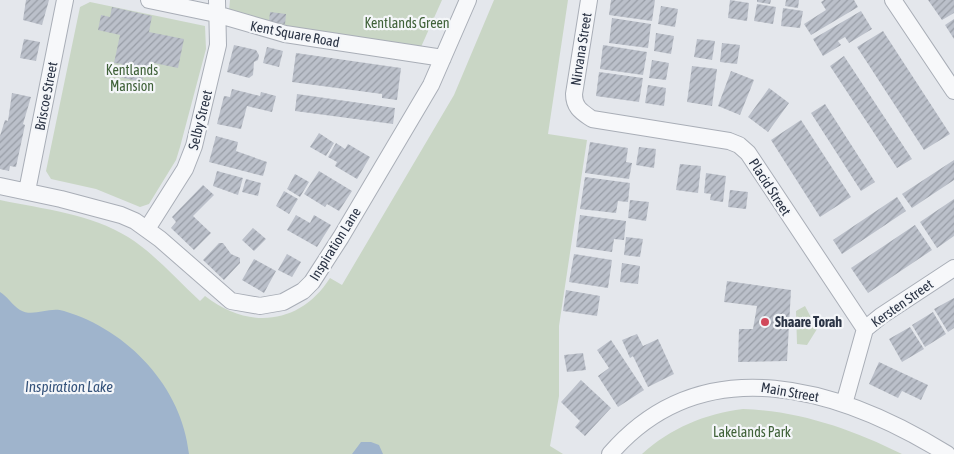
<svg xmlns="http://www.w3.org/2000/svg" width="954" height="454" viewBox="0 0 954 454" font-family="'Asap Condensed',sans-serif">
<defs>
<pattern id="building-hatch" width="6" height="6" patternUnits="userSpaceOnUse" patternTransform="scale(1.25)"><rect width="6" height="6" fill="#bbc0ca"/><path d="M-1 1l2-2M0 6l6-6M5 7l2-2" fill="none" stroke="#989da6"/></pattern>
</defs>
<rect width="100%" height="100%" fill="#e4e7ec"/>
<!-- park -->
<path fill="#c9d6c5" d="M230 0H442L421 47 265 26 229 11Z
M494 0H568L548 134 587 140 559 326V396L550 446 563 454H0V200C43 209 91 214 128 237 155 254 177 280 200 301L205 296C248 330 300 325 330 278L342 285 454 95Z
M90 2 205 26 206 49 180 147 176 160 149 204 140 207 96 189 51 179 46 171 80 7Z
M805 306 817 329 807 345 797 344 796 311Z
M743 409C800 411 851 429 902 454H642C671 428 704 414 743 409Z"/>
<!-- water -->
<path fill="#9fb4cc" d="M0 292C8 297 12 305 20 310 33 318 49 306 64 311 128 330 182 387 189 454H0Z
M361 442H371L379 445 383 454H352Z"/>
<!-- building -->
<path fill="url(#building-hatch)" d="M26 0H49L42 25 23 20Z
M611 0H655L652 21 609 15Z
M730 0 749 3 747 21 728 18Z
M757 0H771L770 4 757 2Z
M786 0H799L798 8 785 6Z
M824 0H854L858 7 811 35 804 24 826 10 821 2Z
M928 0H954V13L942 20Z
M757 4 776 7 773 24 754 21Z
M661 6 678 9 675 27 658 24Z
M112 7 152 16 149 32 184 39 178 68 154 63 152 71 145 69 142 82 119 77 122 64 114 63 120 35 98 30 101 15 110 17Z
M783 8 803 11 800 28 781 26Z
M861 11 872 29 849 43 845 37 838 41 841 45 823 56 813 39Z
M270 12 286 14 285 24 269 22Z
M612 18 651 24 648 48 609 43Z
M954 19V39L945 25Z
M883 31 950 134 924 150 857 47Z
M656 33 674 36 671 54 654 51Z
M24 39 40 42 36 61 20 58Z
M697 39 715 41 712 60 694 57Z
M722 43 740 45 737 64 720 62Z
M234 45 256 50 259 55 258 60 254 62 253 75 249 78 227 72Z
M603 45 647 52 643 75 600 69Z
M267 47 283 51 279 67 263 63Z
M296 53 401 68 397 100 382 98V94L292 82Z
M844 56 912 159 897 168 830 66Z
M652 60 669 63 666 80 649 78Z
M692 66 717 69 712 106 687 102Z
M731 71 754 80 740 115 718 106Z
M599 72 643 78 639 102 596 96Z
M648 85 666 88 664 106 645 103Z
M769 88 789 103 768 132 748 117Z
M232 89 260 96 261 92 276 96 272 112 247 106 241 129 217 124 224 96 230 97Z
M12 93 31 97 23 124 25 125 16 167 10 166 9 171 0 169V136L5 120 8 121Z
M297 94 395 108 393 124 295 111Z
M825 104 875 182 861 191 811 113Z
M801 120 851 197 820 217 771 140Z
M319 133 334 143 326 156 310 147Z
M216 136 238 142 236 151 267 162 263 176 209 162Z
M590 142 628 148 626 162 632 163 629 179 585 173Z
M336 143 345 149 348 144 370 157 357 179 335 166 337 162 328 157Z
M639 147 656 149 654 168 636 165Z
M954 160V180L912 208 902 194Z
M680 164 701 166 698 193 676 190Z
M217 171 243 178 238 195 213 186Z
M319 171 352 191 339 211 327 204 325 207 304 194Z
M706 173 726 176 723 202 710 200 711 194 704 193Z
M295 174 309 182 300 197 287 189Z
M585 177 630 183 628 202 618 201 616 213 580 209Z
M246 179 261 183 258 196 242 192Z
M203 185 214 195 193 216 211 233 194 250 171 228 176 222 172 217Z
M730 190 748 192 746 209 728 207Z
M284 191 298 199 289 214 276 206Z
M897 197 906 211 842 254 833 240Z
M954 199V236L937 248 920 222Z
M630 200 649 202 646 221 628 218Z
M296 215 310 223 314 215 331 225 317 247 287 230Z
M580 215 626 221 624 240 614 239 612 252 576 247Z
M915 225 932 250 868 293 851 268Z
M253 228 266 239 254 251 242 240Z
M626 237 643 239 640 257 624 255Z
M219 243H223L231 254 240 258V263L224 280 203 260Z
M287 254 301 262 292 277 278 270Z
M574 254 612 260 608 288 569 282Z
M254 259 276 271 264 293 242 280Z
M622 263 640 266 638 284 620 282Z
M727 281 791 290 787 361 738 362 739 329H753L757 306 724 302Z
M566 290 600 296 597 316 563 311Z
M954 298V328L948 332 934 309Z
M933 312 946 334 925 347 912 325Z
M910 327 924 349 902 362 889 339Z
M637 334 643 346 658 339 674 374 648 387 633 356 630 358 622 340Z
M611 340 644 390 618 407 598 376 609 368 597 350Z
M583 353 586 370 567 372 564 355Z
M879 362 928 385 921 400 902 391 898 398 869 384Z
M581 380 611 408 585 436 575 427 580 421 561 402Z"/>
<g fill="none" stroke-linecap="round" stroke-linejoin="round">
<!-- minor casing -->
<g stroke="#a9aeb7" stroke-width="18">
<path id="minor" d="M149 0 216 14 285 34 443 58
M589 0 574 94C574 108 582 112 592 119L729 141 739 145 748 153 865 329
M893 0 954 91
M0 186 61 199 121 215 135 221 160 239 231 301 260 306 283 302 303 291 312 282 341 237 431 85 468 0
M27 191 65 0
M147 229 185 169 194 146 218 45 217 0
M844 404 865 329 881 316 954 268
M610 454C704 345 842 389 947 454"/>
</g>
<!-- minor -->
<use href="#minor" stroke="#f7f8fa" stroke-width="16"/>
</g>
<!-- markers -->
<circle fill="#d1495b" stroke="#f4f6f9" stroke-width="2" cx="765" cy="322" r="5"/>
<g text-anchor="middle" stroke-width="4.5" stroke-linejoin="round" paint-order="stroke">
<!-- park labels -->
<g font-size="14" fill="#3f6138" stroke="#f4f6f9">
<text x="407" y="28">Kentlands Green</text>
<text x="132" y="75">Kentlands<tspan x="132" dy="16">Mansion</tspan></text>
<text x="752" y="437">Lakelands Park</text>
</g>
<!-- street labels -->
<g font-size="14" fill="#2b3445" stroke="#f4f6f9">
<text transform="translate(295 34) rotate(11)" y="5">Kent Square Road</text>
<text transform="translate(581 49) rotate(-81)" y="5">Nirvana Street</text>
<text transform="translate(46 96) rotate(-79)" y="5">Briscoe Street</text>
<text transform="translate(200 120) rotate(-76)" y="5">Selby Street</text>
<text transform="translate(770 187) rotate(57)" y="5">Placid Street</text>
<text transform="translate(335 244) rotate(-58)" y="5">Inspiration Lane</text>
<text transform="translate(902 303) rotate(-35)" y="5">Kersten Street</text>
<text transform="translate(790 392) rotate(10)" y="5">Main Street</text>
</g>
<!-- poi labels -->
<g font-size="14" font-weight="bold" fill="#2b3445" stroke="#f4f6f9" text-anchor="start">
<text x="775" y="327">Shaare Torah</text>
</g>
<!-- water labels -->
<g font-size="15" font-style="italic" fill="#34527a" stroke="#f4f6f9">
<text x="69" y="392">Inspiration Lake</text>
</g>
</g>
</svg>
